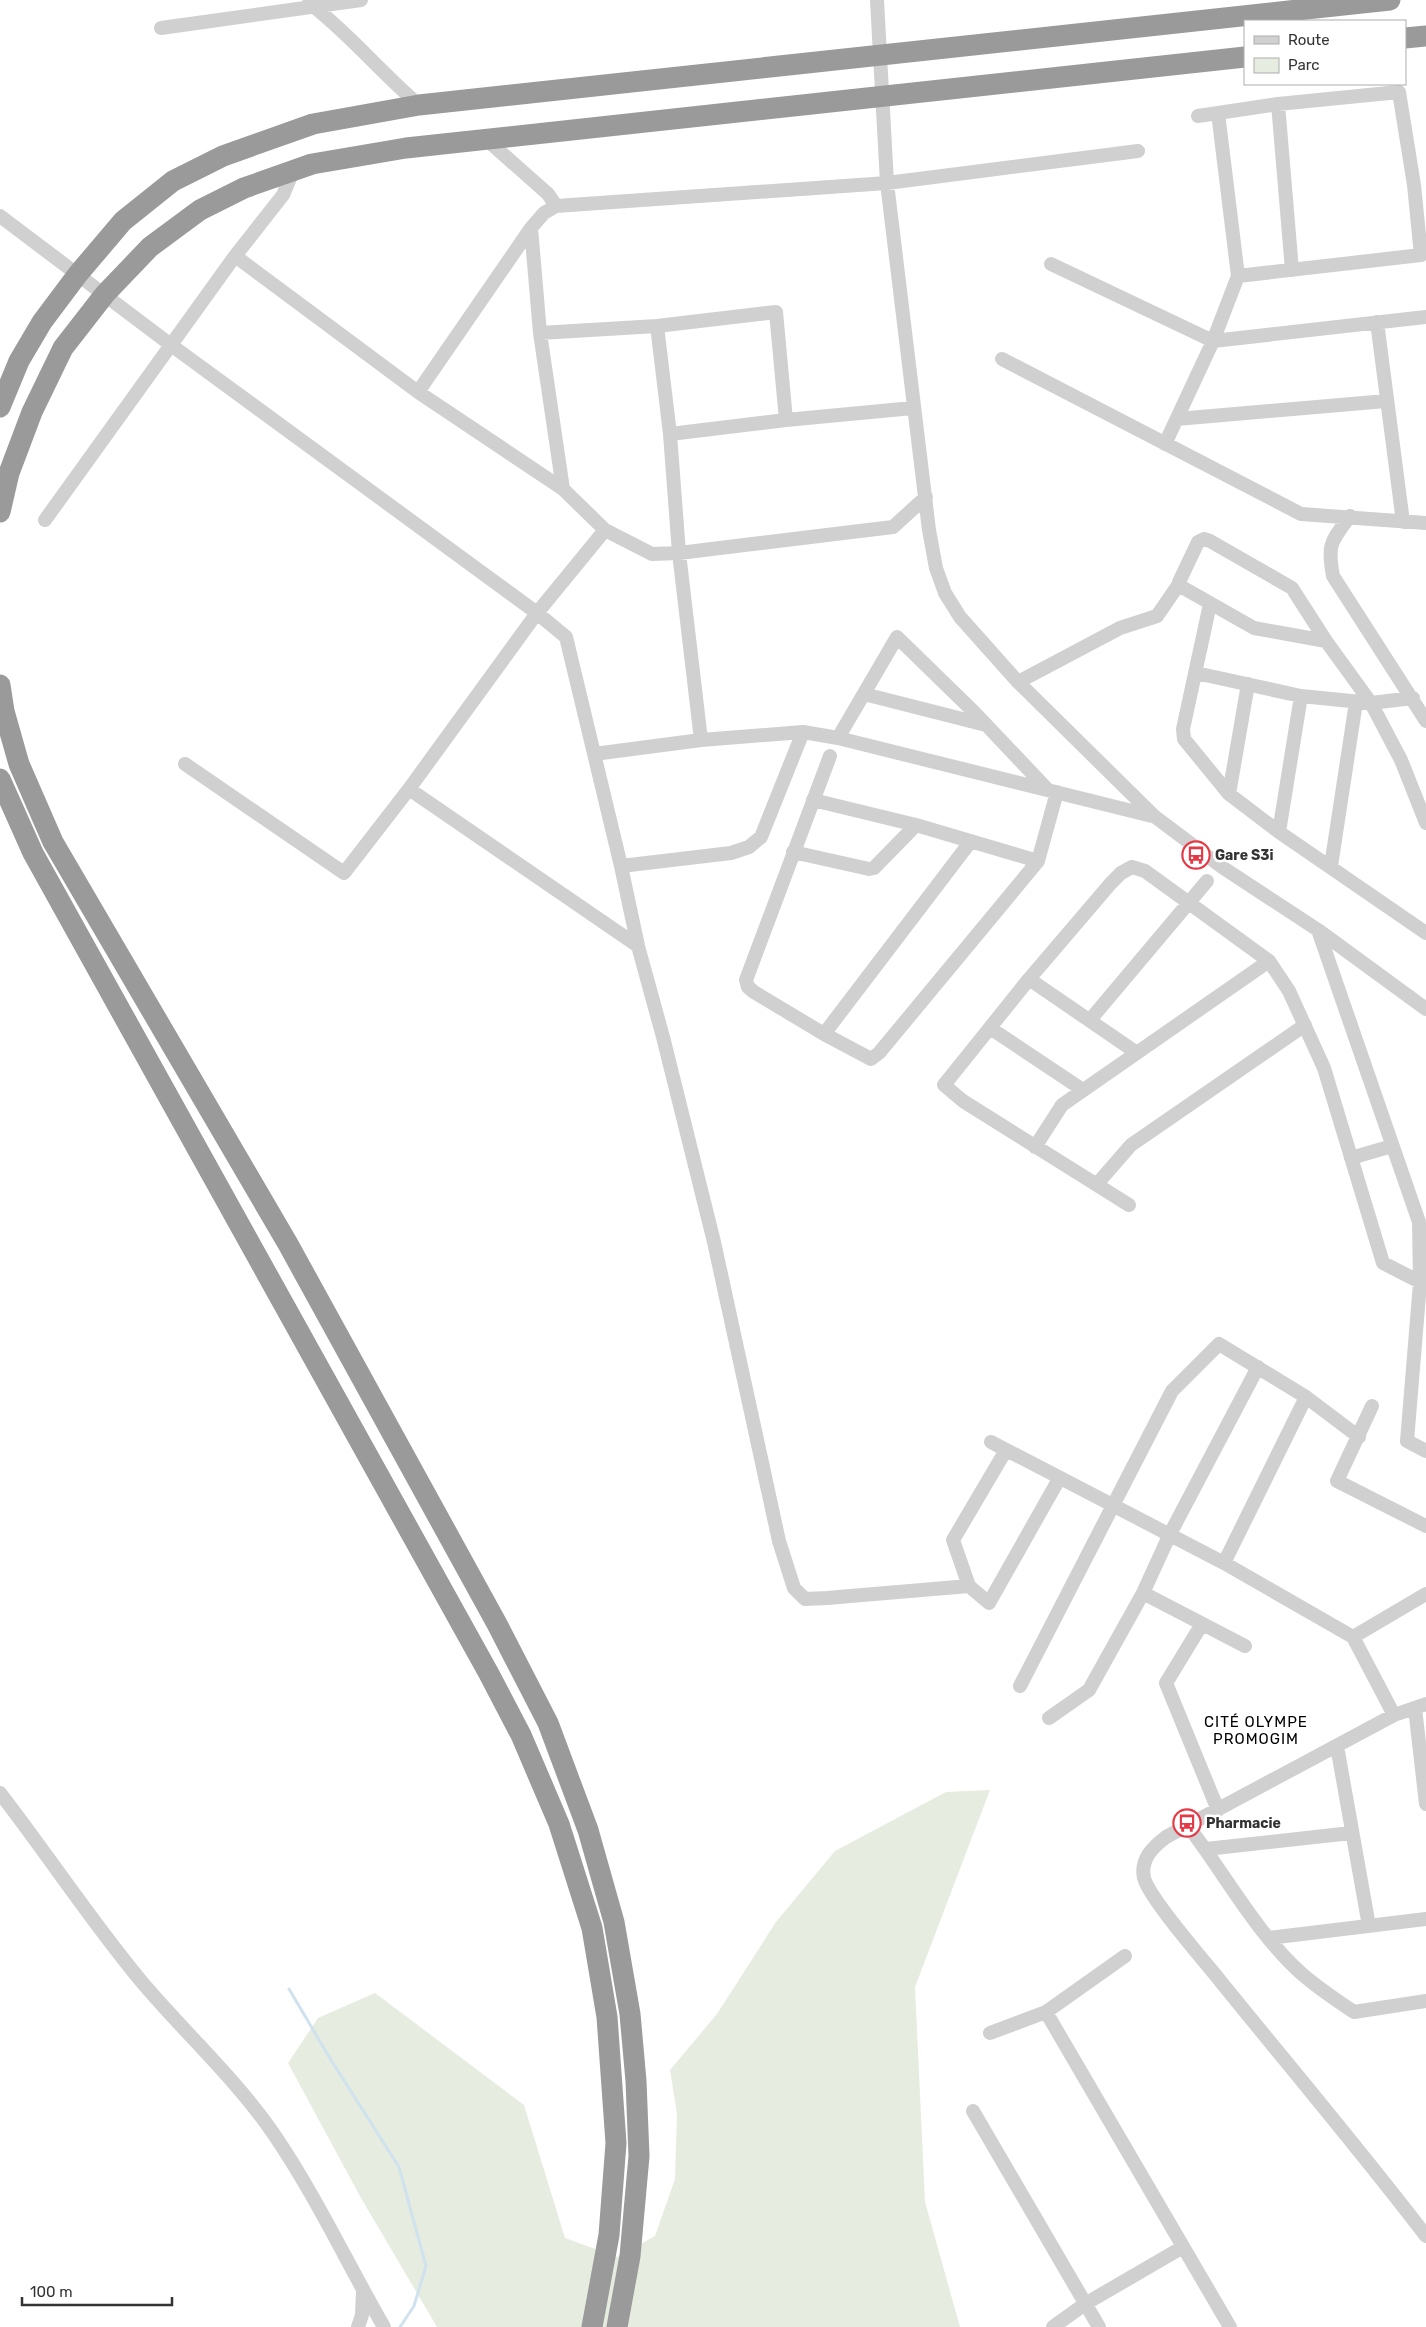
<svg xmlns="http://www.w3.org/2000/svg" width="1426" height="2327" viewBox="0 0 1426 2327" font-family="Rubik,sans-serif">
<rect width="100%" height="100%" fill="#fff"/>
<!-- green -->
<path fill="#e6ecdf" d="M990 1790 915 1987 925 2202 960 2327H437L361 2198 288 2063 318 2018 375 1993 524 2105 565 2238 617 2257 655 2236 675 2179 677 2114 670 2070 717 2014 776 1922 835 1851 946 1792Z"/>
<g fill="none" stroke-linecap="round" stroke-linejoin="round">
<!-- stream -->
<path stroke="#cfe2ee" stroke-width="3" d="M289 1989 331 2060 399 2167 426 2266 414 2306 400 2327"/>
<!-- minor -->
<path stroke="#d0d0d0" stroke-width="14" d="M877 0 887 183 929 530 936 568 945 593 960 617 1018 682 1154 816 1222 867 1318 930 1426 1009
M309 3C349 33 381 73 419 105
M161 28 361 0
M1278 104 1292 270
M1198 116 1278 104 1399 92 1414 185 1421 255 1238 276
M486 139 548 194 556 206
M0 216 171 345 537 613 566 637 621 866 638 946 663 1037 714 1242 779 1541 794 1588 805 1599 827 1598 969 1586
M531 228 540 333 563 489 605 530 652 554 679 553 893 527 926 497
M235 256 418 392 563 489
M1051 264 1213 341 1426 317
M1377 322 1403 522
M657 326 670 434 679 553 701 740
M540 333 657 326 776 312 786 420 670 434
M1002 359 1301 514 1426 523
M418 392 531 228 544 213 556 206 887 183 1138 151
M1177 419 1386 401
M786 420 913 408
M1165 444 1213 341 1238 276 1218 113
M1350 516C1331 542 1327 544 1333 576L1426 721
M45 520 235 256 283 195 294 169
M1210 604 1183 729 1184 739 1229 794 1279 832 1426 933
M1326 641 1292 588 1210 541 1204 539 1198 542 1179 582 1180 586 1254 628 1326 641 1371 703 1401 760 1426 823
M1196 673 1301 696 1371 703 1413 698
M1018 682 1120 628 1157 616 1179 584
M864 694 986 725
M838 738 897 637 975 713 1048 790
M594 754 701 740 803 732 838 738 1152 816
M830 756 746 980 748 987 754 992 824 1034 871 1059 879 1053 1038 861 1057 792
M185 764 344 873 409 789 537 613 605 530
M409 789 638 946
M1229 794 1248 684
M813 800 916 825 1038 861
M1279 832 1301 696
M793 852 869 869 874 868 916 825
M621 866 731 853 749 847 761 837 803 732
M1331 866 1356 702
M1318 930 1419 1222 1420 1283 1407 1441 1426 1451
M1029 979 1137 1053
M1090 1020 1207 881
M990 1028 1083 1090
M824 1034 971 841
M1035 1147 1062 1105 1269 961
M1351 1158 1392 1146
M1097 1184 1131 1145 1305 1025
M1129 1205 963 1101 944 1085 1029 979 1111 883 1121 873 1132 867 1145 871 1269 961 1289 991 1324 1068 1383 1263 1426 1285
M1372 1406 1337 1481 1426 1526
M991 1442 1224 1563 1353 1637 1394 1715
M1006 1450 953 1540 969 1586 989 1603 1059 1479
M1224 1563 1306 1397
M1143 1593 1245 1646
M1202 1624 1166 1683 1218 1810
M1353 1637 1426 1594
M1020 1686 1172 1391 1219 1344 1306 1397 1359 1437
M1426 1704 1394 1715 1166 1837C1153 1847 1140 1859 1144 1878 1149 1897 1198 1954 1213 1972 1284 2060 1357 2146 1426 2236
M1415 1708 1426 1804
M1049 1718 1089 1690 1143 1593 1170 1534 1258 1367
M1337 1746 1369 1926
M0 1793C48 1855 91 1921 141 1981 184 2032 235 2078 273 2133 315 2194 347 2263 384 2327
M1188 1826C1225 1874 1256 1933 1302 1974 1318 1988 1336 2000 1354 2012L1426 2001
M1206 1849 1351 1833
M1269 1938 1426 1919
M1046 2012 1230 2327
M990 2033 1046 2012 1125 1956
M973 2111 1099 2327
M358 2327 362 2315 363 2291
M1053 2327 1085 2304 1183 2247"/>
<!-- highway -->
<path stroke="#9a9a9a" stroke-width="21" d="M1405 38 1426 36
M0 407 19 361 42 322 78 274 123 221 173 181 223 156 313 124 419 105 1390 0
M0 512 9 473 32 412 63 348 105 294 150 247 200 210 244 188 312 164 406 148 1245 57
M0 685 4 711 19 764 53 842 288 1244 497 1624 548 1723 588 1830 614 1922 630 2014 636 2081 639 2156 630 2256 617 2327
M0 779 33 853 488 1672 521 1735 559 1824 592 1928 607 2017 616 2143 609 2235 592 2327"/>
</g>
<!-- icons -->
<defs>
<g id="bus-ring" transform="scale(1.4375)"><circle r="9.5" fill="#fff" stroke="#e63946" stroke-width="1.5"/><path d="M-5-6H5V4H4V6H2V4H-2V6H-4V4H-5ZM-3.5-4V0h7V-4ZM-3.5 1.2v1.5H-2V1.2ZM2 1.2v1.5H3.5V1.2Z" fill="#e63946"/></g>
</defs>
<g fill-rule="evenodd">
<use href="#bus-ring" x="1196" y="855"/>
<use href="#bus-ring" x="1187" y="1823"/>
</g>
<g text-anchor="middle" stroke-width="5" stroke-linejoin="round" paint-order="stroke">
<!-- poi labels -->
<g font-size="14" font-weight="bold" fill="#333" stroke="#fff" text-anchor="start">
<text x="1215" y="860">Gare S3i</text>
<text x="1206" y="1828">Pharmacie</text>
</g>
<!-- neighbourhood labels -->
<g font-size="15" letter-spacing="1" fill="#000" stroke="#fff">
<text x="1256" y="1727">CITÉ OLYMPE<tspan x="1256" dy="17">PROMOGIM</tspan></text>
</g>
</g>
<!-- legend -->
<rect x="1244" y="20" width="162" height="65" fill="#ffffff" stroke="#adadad"/>
<rect x="1254" y="36" width="25" height="8" fill="#d0d0d0" stroke="#adadad"/>
<text x="1288" y="45" font-size="15" fill="#333333">Route</text>
<rect x="1254" y="58" width="25" height="15" fill="#e6ecdf" stroke="#adadad"/>
<text x="1288" y="70" font-size="15" fill="#333333">Parc</text>
<!-- scale -->
<path d="M22 2297v8h150v-8" fill="none" stroke="#333333" stroke-width="2.5"/>
<text x="30" y="2297" font-size="15" fill="#333333" stroke="#ffffff" stroke-width="4" paint-order="stroke">100 m</text>
</svg>
